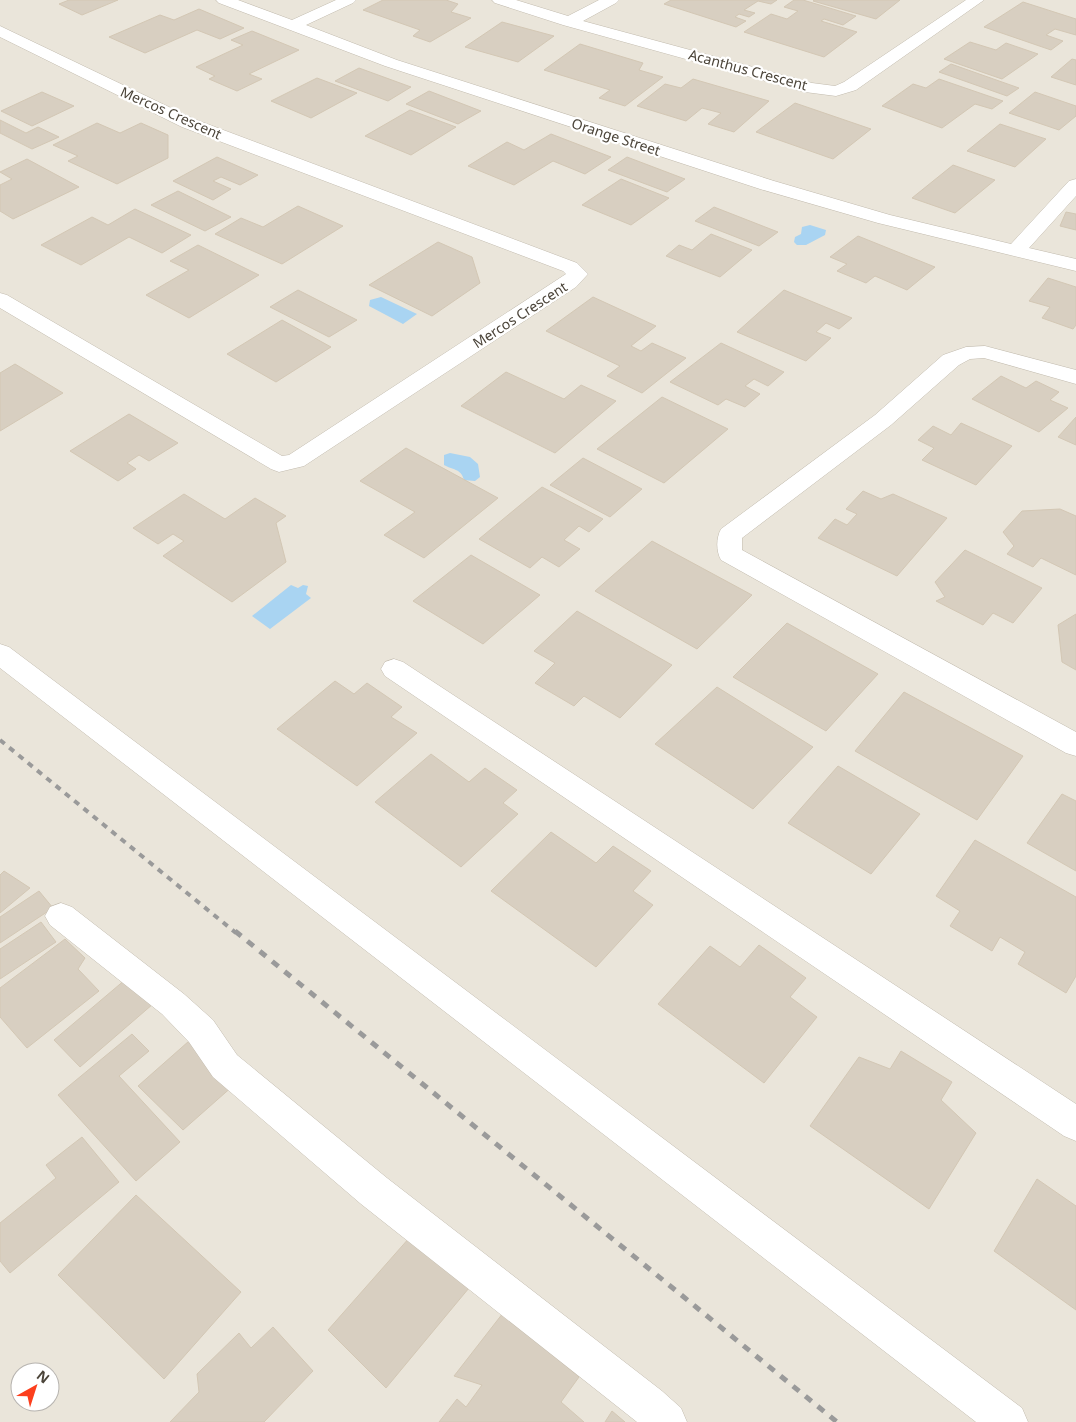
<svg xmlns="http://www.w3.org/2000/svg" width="1076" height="1422" viewBox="0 0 1076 1422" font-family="'Noto Sans',sans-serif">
<rect width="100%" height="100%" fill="#f6f3ec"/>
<!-- residential -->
<path fill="#eae5da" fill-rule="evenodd" d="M0 0H1076V1422H0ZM20 1372H50V1402H20Z"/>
<!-- water -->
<path fill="#a9d4f2" d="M810 225 826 230 825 235 806 245H797L794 242 795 237 801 234 802 227Z
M381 297 417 314 403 324 369 306 370 300Z
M450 453 470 457 478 464 480 477 475 481 464 480C461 468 452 470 444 465V455Z
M291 585 298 588 303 585 308 586 306 594 311 598 270 629 252 616Z"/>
<!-- building -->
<path fill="#d8cfc1" stroke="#d3c7b4" d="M69 0H118L82 15 59 4Z
M383 0H446L458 4 451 12 471 18 430 42 413 36 420 30 363 10Z
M671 0H777L771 4 758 1 744 10 755 13 749 17 739 14 735 17 746 21 736 27 664 4Z
M794 0H803L856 16 843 25 824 19 821 21 857 32 824 57 744 32 771 14 787 19 798 11 784 7Z
M814 0H900L876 19 813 1Z
M1023 2 1076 19V35L1055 29 1046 35 1063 41 1051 50 984 27Z
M199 9 244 28 220 39 197 30 145 53 109 37 160 15 174 20Z
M502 22 554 36 518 62 465 47Z
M252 31 299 50 249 74 262 79 237 91 209 79 215 76 196 67 243 45 231 40Z
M970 42 996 50 1006 43 1038 54 1002 79 944 59Z
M580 44 643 63 639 70 663 77 625 106 599 98 610 90 544 70Z
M1072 59 1076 60V85L1051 77Z
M951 64 1019 88 1007 96 939 72Z
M359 68 411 87 388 101 335 81Z
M317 78 357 93 311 118 271 101Z
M693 79 769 101 734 132 708 124 721 113 702 108 686 121 637 106 665 84 681 88Z
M939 79 1003 101 992 109 975 104 942 128 882 106 913 84 926 88Z
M429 91 481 111 458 124 406 104Z
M42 92 74 106 32 126 1 111Z
M1035 92 1076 106V116L1059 130 1009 113Z
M795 103 871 129 833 159 756 132Z
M410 110 456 127 411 155 365 136Z
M0 120 26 133 38 127 59 137 32 149 0 133Z
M97 123 120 133 141 123 168 135V158L117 184 68 161 78 156 53 145Z
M1000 124 1046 139 1015 167 967 151Z
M551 134 611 157 585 174 553 161 514 185 468 166 507 142 524 150Z
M217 157 258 175 240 185 221 177 213 181 231 189 213 200 173 181Z
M627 157 685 179 667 192 608 170Z
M27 159 79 187 13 219 0 211V185L12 179 0 172Z
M953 165 995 180 955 213 912 198Z
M621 179 669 198 631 225 582 205Z
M178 191 231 217 205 231 151 205Z
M298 206 343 226 282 264 215 234 241 218 263 227Z
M714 207 778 232 759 246 695 221Z
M135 209 191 235 162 253 129 237 81 265 41 245 92 217 108 225Z
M1066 212 1076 214V230L1060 226Z
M711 234 752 250 720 277 666 256 679 245 692 250Z
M858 236 935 267 907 290 875 276 866 283 837 271 847 264 830 257Z
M438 242 472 257 480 283 432 316 369 285Z
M198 245 259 275 189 318 146 295 189 270 170 261Z
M1048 278 1076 287V325L1073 329 1042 318 1050 307 1029 301Z
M298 290 357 320 329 337 270 307Z
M784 290 852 318 839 329 826 323 816 332 831 338 806 361 737 332Z
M593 297 656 326 631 346 641 351 652 343 686 358 642 393 607 376 620 366 546 331Z
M282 320 331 347 276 382 227 354Z
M721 343 784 372 768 386 754 379 745 386 760 394 745 407 726 399 718 405 670 382Z
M15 364 63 393 0 431V373Z
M506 372 564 399 581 385 616 401 555 453 461 406Z
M1001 376 1026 388 1036 381 1059 392 1050 400 1068 408 1039 432 972 399Z
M662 397 728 429 664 483 597 449Z
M129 414 178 443 149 461 139 455 127 463 136 469 118 481 70 451Z
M1076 417V445L1058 437Z
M961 423 1012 446 976 485 922 460 934 448 918 440 933 426 951 435Z
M406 448 498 498 424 558 384 535 415 512 360 481Z
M583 458 642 489 610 517 550 485Z
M542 487 603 519 589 532 579 526 564 540 580 549 559 567 542 557 530 568 479 539Z
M863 491 881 499 893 494 947 518 897 576 818 538 835 519 847 525 857 514 846 509Z
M184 494 225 519 255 498 286 516 276 523 286 562 232 602 163 556 184 541 173 534 158 544 133 528Z
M1060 509 1076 516V575L1041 558 1033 567 1007 554 1014 546 1003 532 1022 511Z
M652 541 752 595 697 649 595 591Z
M965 550 1042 588 1013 623 993 613 983 625 936 601 945 597 935 582Z
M471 555 540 595 483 644 413 601Z
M577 611 672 665 620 718 584 696 574 706 535 683 555 663 534 651Z
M1076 614V670L1062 662 1058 625Z
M787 623 878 674 826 731 733 677Z
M335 681 354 694 367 683 402 707 391 717 417 733 357 786 277 729Z
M717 687 813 747 753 809 655 744Z
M904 692 1023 756 977 820 855 751Z
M431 754 469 782 485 768 517 790 503 803 518 814 461 867 375 802Z
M838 766 920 814 871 874 788 823Z
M1062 794 1076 801V871L1027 843Z
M551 832 596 863 613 846 651 871 633 891 653 905 596 967 491 891Z
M975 840 1076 897V976L1066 993 1018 964 1025 952 1000 937 992 951 950 926 960 911 936 896Z
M4 871 30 888 0 913V875Z
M39 891 53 908 0 943V917Z
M41 922 56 942 0 979V949Z
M65 939 85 958 78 969 99 991 27 1048 0 1017V988Z
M759 945 806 978 790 997 817 1017 764 1083 658 1004 710 946 740 967Z
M126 979 153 1004 80 1067 54 1040Z
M132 1034 149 1051 119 1076 180 1142 136 1181 58 1095Z
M189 1041 234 1085 183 1130 138 1086Z
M901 1051 952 1082 941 1100 976 1133 929 1209 810 1126 859 1057 890 1069Z
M82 1137 119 1182 10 1273 0 1261V1223L56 1178 46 1165Z
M1037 1179 1076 1206V1310L994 1251Z
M136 1195 241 1292 164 1379 58 1275Z
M410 1237 469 1288 386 1388 328 1330Z
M503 1313 579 1377 561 1402 584 1422H439L457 1399 466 1407 482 1385 454 1376Z
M273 1327 313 1371 264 1422H170L199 1392 197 1374 239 1333 251 1348Z
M612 1411 625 1422H605Z"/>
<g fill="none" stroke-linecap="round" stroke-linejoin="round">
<!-- minor casing -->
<g stroke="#c2bbae" stroke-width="1">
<path id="minor" d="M216 0H238L292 20 336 0H356L353 3 306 25 397 60 774 181 890 215 1011 244 1069 181 1076 179V196L1029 248 1076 259V271L878 223 760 189 385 66 219 3Z
M492 0H516L568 16 599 0H619L616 3 583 21 812 83 835 86 844 82 966 0H984L856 90 836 96 805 92 563 25 495 3Z
M0 26 194 119 577 263 588 274 576 287 304 466 279 472 271 469 0 308V293L7 295 282 456 289 455 566 274 563 271 182 127 0 37Z
M985 346 1076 370V384L984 358 970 359 959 365 891 425 742 538V550L1076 732V756L1066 753 721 560C716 551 716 538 721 529L875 415 943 355 966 347Z
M0 644 9 647 1022 1408 1028 1422H976L0 668Z
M394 659 403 662 1076 1104V1141L1064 1136 385 676 381 669 385 662Z
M61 903 72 907 184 994 213 1020 237 1055 387 1178 662 1391 681 1408 687 1422H637L361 1204 213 1077 189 1042 162 1014 50 925 45 916 50 907Z"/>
</g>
<!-- minor -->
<use href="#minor" fill="#fff" fill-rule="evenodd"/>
<!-- rail-far1 -->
<path stroke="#9a9a9a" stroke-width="4" stroke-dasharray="6 6" stroke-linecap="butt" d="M0 740 236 933"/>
<!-- rail -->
<path stroke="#9a9a9a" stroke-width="5" stroke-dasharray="8 8" stroke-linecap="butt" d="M235 931 837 1422"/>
</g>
<g text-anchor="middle" stroke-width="4.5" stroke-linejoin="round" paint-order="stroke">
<!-- far-street labels -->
<g font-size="14" fill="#4b4439" stroke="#fff">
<text transform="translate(748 70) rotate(15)" y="5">Acanthus Crescent</text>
<text transform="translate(171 113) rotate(24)" y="5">Mercos Crescent</text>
<text transform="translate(616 137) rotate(18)" y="5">Orange Street</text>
<text transform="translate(520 315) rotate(-33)" y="5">Mercos Crescent</text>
</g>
</g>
<!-- north arrow -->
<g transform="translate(35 1387) rotate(39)"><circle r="24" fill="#ffffff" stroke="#b7b4b0"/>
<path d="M0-4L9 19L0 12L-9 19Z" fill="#fc3f1d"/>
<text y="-8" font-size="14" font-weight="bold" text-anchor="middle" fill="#4b4439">N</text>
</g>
</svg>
